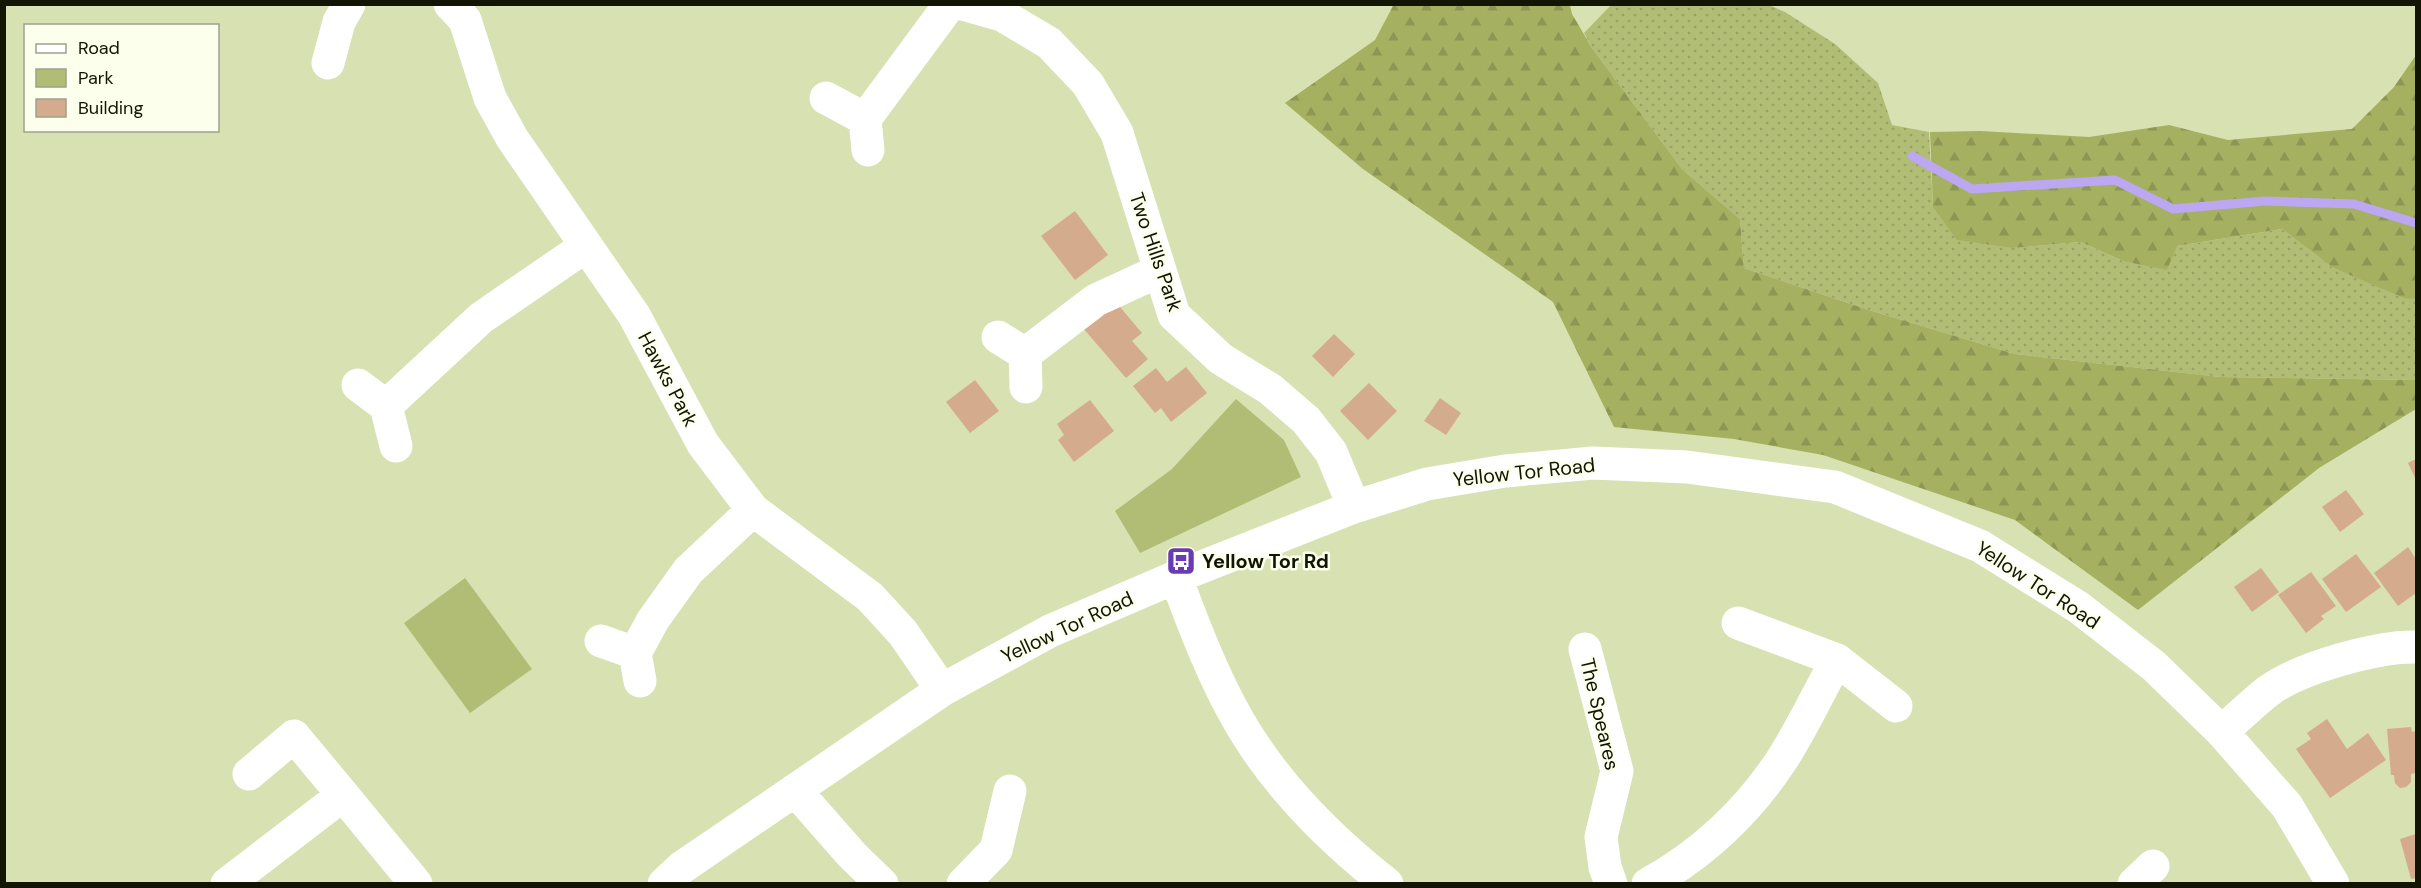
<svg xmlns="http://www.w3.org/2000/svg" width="2421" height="888" viewBox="0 0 2421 888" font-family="'DM Sans',sans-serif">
<defs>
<pattern id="grass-dots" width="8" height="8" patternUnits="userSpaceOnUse" patternTransform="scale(1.5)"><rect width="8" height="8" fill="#b1bd75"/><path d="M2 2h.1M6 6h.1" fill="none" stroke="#97a264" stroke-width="1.8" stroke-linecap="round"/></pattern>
<pattern id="forest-firs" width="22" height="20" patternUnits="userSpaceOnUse" patternTransform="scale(1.5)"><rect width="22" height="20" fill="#a5b161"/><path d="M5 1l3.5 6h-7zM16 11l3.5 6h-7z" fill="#8d9753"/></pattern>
</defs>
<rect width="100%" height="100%" fill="#d8e1b2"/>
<!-- grass -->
<path fill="url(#grass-dots)" d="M1611 5H1769L1785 12 1835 44 1878 83 1892 125 1929 132 1933 206 2013 248 2081 242 2123 261 2177 246 2282 229 2333 268 2404 297 2416 299V380L2221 377 2015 354 1869 310 1744 268 1740 219 1682 169 1592 48 1584 33Z"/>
<!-- forest -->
<path fill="url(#forest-firs)" d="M1394 4 1570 5 1572 14 1592 48 1682 169 1740 219 1744 268 1869 310 2015 354 2221 377 2416 380V409L2319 468 2138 610 2015 520 1823 455 1734 439 1614 427 1553 302 1363 169 1285 103 1375 40Z
M2416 55V299L2404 298 2333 268 2282 229 2177 246 2167 270 2123 261 2081 242 2013 248 1957 240 1933 207 1930 132 1980 131 2089 137 2169 125 2228 140 2352 129 2394 87Z"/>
<!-- park -->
<path fill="#b1bd75" d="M1236 399 1284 440 1301 477 1140 553 1115 511 1172 469Z
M465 578 532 669 470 713 404 623Z"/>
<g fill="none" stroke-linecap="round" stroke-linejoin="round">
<!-- stream -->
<path stroke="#bca8f2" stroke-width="9" d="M1912 156 1972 189 2115 180 2173 209 2265 201 2354 204 2416 223"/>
</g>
<!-- building -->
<path fill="#d5ab8e" d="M1075 211 1108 255 1075 280 1041 236Z
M1115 301 1142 333 1132 341 1148 359 1126 378 1083 328Z
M1334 334 1355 354 1333 377 1312 356Z
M1186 367 1207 393 1171 422 1161 408 1155 413 1133 386 1156 368 1167 382Z
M975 380 999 411 970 433 946 402Z
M1369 383 1397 411 1368 440 1340 411Z
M1440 398 1461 413 1446 435 1424 421Z
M1090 400 1114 431 1074 462 1058 440 1064 435 1057 424Z
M2416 459V480L2408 463Z
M2346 490 2364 514 2340 532 2322 507Z
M2408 547 2416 559V593L2398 606 2374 573Z
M2356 554 2381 587 2346 612 2322 579Z
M2261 568 2279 592 2252 612 2234 587Z
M2311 572 2336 606 2321 616 2324 619 2306 633 2278 595Z
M2327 719 2347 749 2368 733 2386 760 2330 798 2296 749 2311 739 2307 733Z
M2411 727 2412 732 2416 731V773L2411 774V782L2406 787 2400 788 2395 783 2394 775H2391L2387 729Z
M2416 834V878L2411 879 2400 839Z"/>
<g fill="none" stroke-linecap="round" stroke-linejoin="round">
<!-- minor -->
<path stroke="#fff" stroke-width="33" d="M450 4 465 20 490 98 512 138 634 315 703 444 753 510 870 597 903 633 942 690
M963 4 1002 15 1049 43 1088 84 1117 133 1174 315 1221 359 1270 389 1306 420 1331 452 1354 507
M328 63 339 22 349 4
M826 98 865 119 950 4
M865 119 868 150
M998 337 1025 354
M358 385 386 406 396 446
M1026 387 1025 354 1096 300 1159 271
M386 406 481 318 586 246
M1176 577C1192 622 1209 666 1231 707 1267 776 1326 836 1387 884
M1738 623 1837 660 1896 706
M601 641 635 653 640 681
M1585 649 1617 771 1601 837 1605 867 1611 884
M635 653 653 620 688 571 753 510
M2222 732C2237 718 2252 704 2267 692 2298 668 2378 646 2416 647
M249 774 294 736 343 795
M795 790 852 855 882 884
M227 884 343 795 416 884
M664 884 681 868 942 690 1050 631 1176 577 1354 507 1427 484 1505 471 1593 463 1687 467 1835 487 1980 546 2078 607 2154 666 2222 732 2287 806 2333 884
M963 884 996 850 1010 791
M1648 884C1702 855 1748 811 1781 761 1802 729 1818 693 1837 660
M2134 884 2153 866"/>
</g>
<!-- icons -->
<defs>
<g id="bus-square" transform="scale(1.5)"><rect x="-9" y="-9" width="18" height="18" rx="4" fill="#693cb3" stroke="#fbffec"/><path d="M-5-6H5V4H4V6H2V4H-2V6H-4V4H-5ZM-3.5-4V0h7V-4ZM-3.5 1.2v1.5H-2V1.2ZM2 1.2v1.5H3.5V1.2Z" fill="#fff"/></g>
</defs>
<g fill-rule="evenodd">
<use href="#bus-square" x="1181" y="561"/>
</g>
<g text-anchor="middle" stroke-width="5" stroke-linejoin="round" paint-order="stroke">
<!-- street labels -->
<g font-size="20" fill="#121404" stroke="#fbffec">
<text transform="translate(1156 252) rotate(71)" y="7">Two Hills Park</text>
<text transform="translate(668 379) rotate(62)" y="7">Hawks Park</text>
<text transform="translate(1524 472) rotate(-6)" y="7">Yellow Tor Road</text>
<text transform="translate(2038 585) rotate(33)" y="7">Yellow Tor Road</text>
<text transform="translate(1067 627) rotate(-25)" y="7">Yellow Tor Road</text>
<text transform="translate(1600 714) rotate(77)" y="7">The Speares</text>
</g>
<!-- poi labels -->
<g font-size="20" font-weight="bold" fill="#121404" stroke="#fbffec" text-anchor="start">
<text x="1202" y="568">Yellow Tor Rd</text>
</g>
</g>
<!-- border -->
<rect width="2421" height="888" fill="none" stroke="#121404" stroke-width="12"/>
<!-- legend -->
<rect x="24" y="24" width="195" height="108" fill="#fbffec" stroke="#9ea18f" stroke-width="1.5"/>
<rect x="36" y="44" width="30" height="9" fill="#ffffff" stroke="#9ea18f" stroke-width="1.5"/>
<text x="78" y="54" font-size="18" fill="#121404">Road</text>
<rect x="36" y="69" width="30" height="18" fill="#b1bd75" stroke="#9ea18f" stroke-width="1.5"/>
<text x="78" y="84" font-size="18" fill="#121404">Park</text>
<rect x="36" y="99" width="30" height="18" fill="#d5ab8e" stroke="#9ea18f" stroke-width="1.5"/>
<text x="78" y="114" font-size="18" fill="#121404">Building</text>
</svg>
